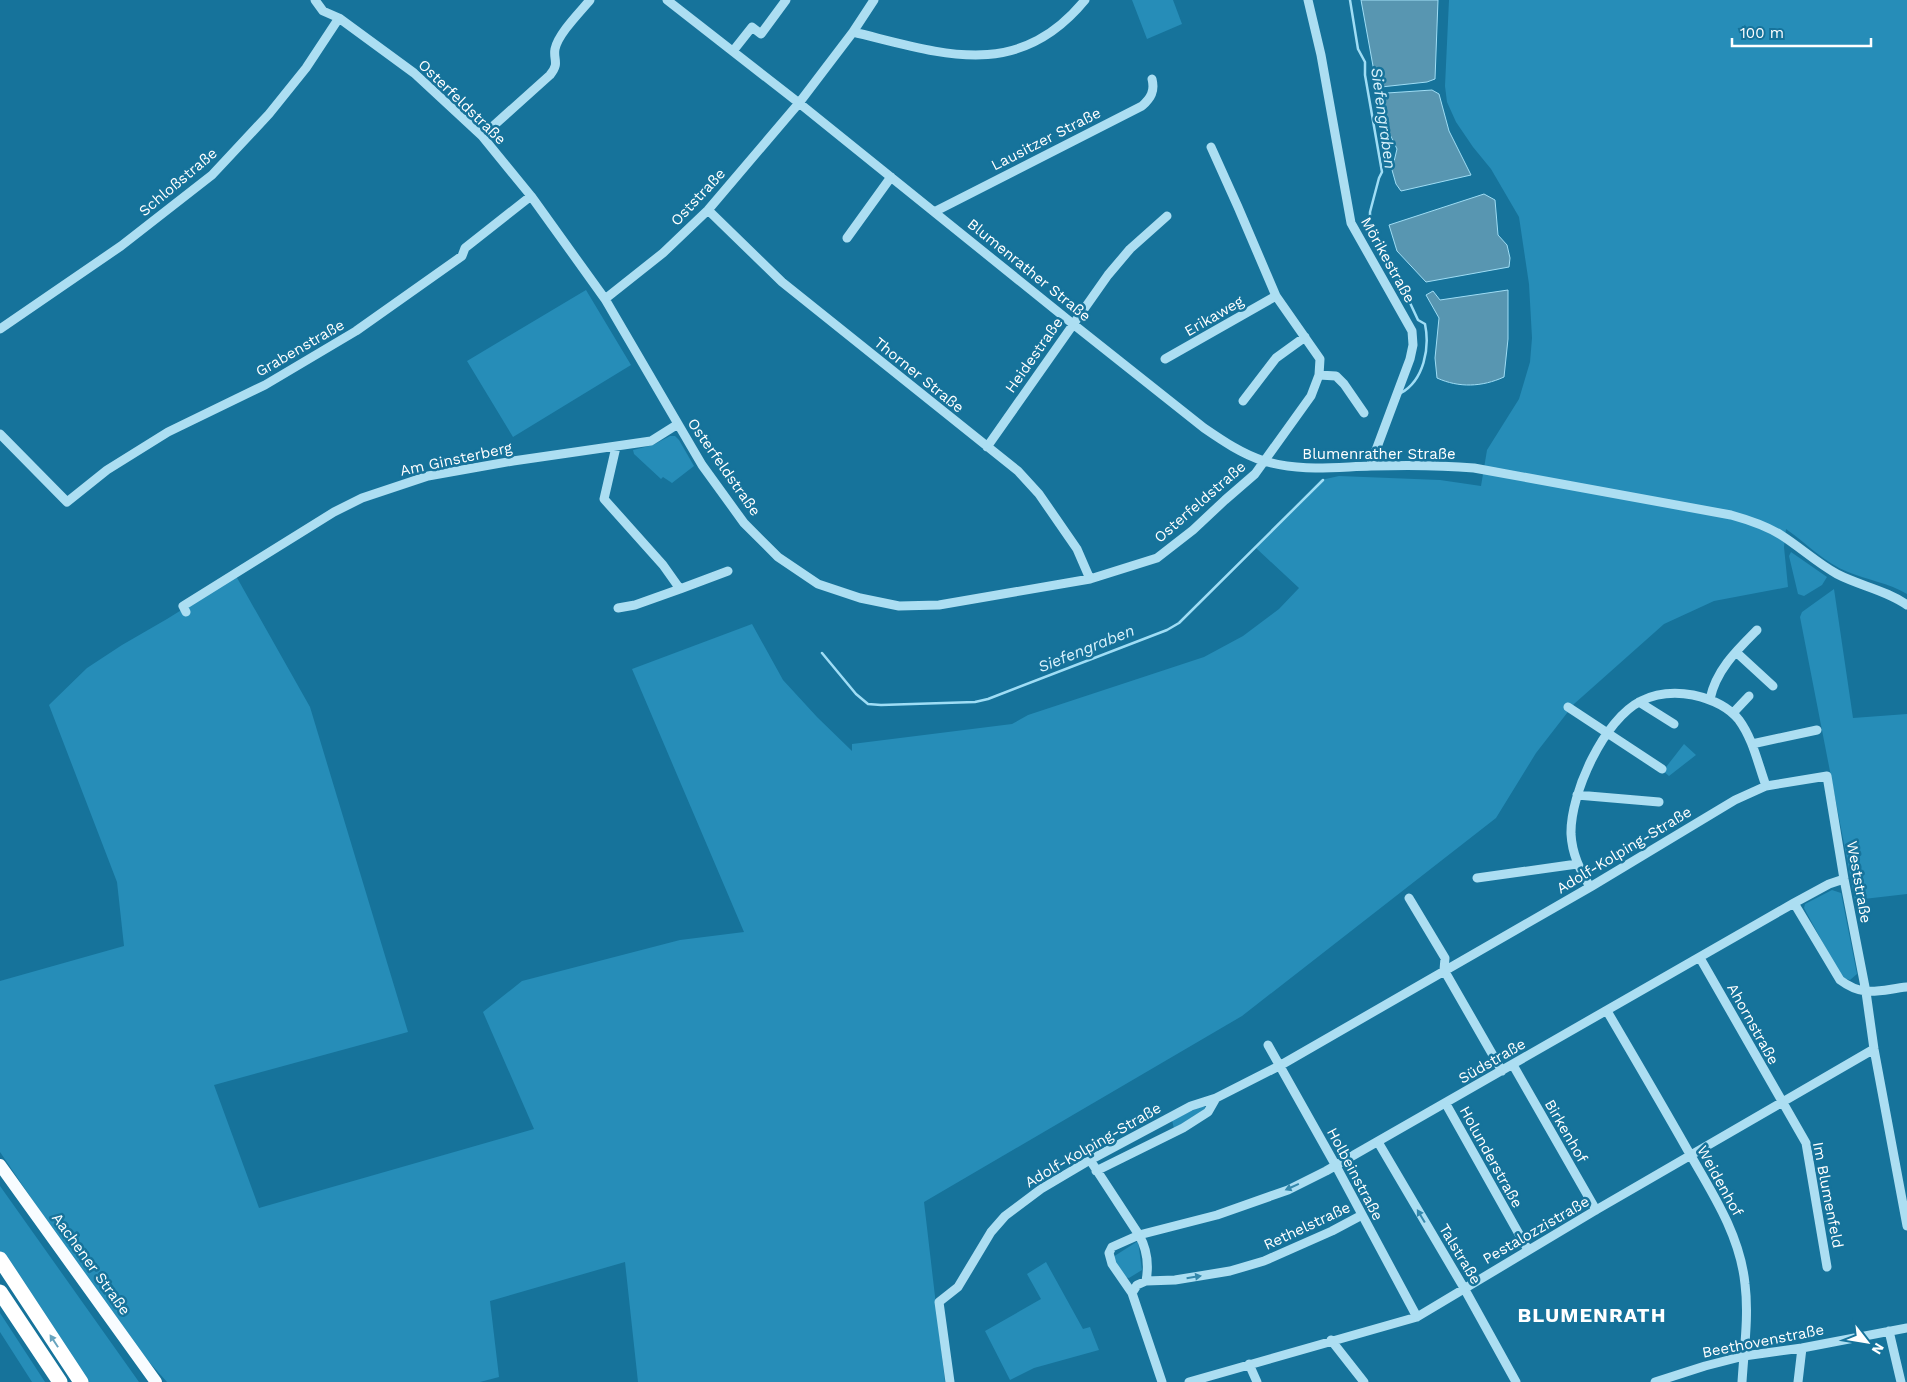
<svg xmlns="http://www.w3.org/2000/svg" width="1907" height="1382" viewBox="0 0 1907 1382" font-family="'Work Sans',sans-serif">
<rect width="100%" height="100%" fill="#16739b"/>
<!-- green -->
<path fill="#268db8" d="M1132 0H1173L1182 24 1147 39Z
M1449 0H1907V594C1889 583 1867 580 1848 572 1825 563 1806 543 1786 529L1784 547 1788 587 1714 601 1664 624 1574 704 1536 753 1496 818 1242 1016 924 1202 945 1382H638L625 1262 490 1301 499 1377 480 1382H167L140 1352 92 1288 0 1152V981L124 946 117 882 49 705 87 668 122 645 167 619 236 576 310 707 408 1032 214 1085 259 1208 534 1129 483 1012 522 981 680 940 744 932 632 669 752 624 783 680 817 717 852 751V744L1012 724 1028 715 1204 657 1243 636 1279 609 1299 588 1256 548 1321 480 1339 476 1440 480 1481 486 1487 450 1519 399 1530 362 1532 338 1529 284 1519 217 1491 169 1473 147 1456 122 1447 102 1445 86Z
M586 290 631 365 513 437 467 361Z
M670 436H675L679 440 694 466 672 483 663 477 661 479 634 454 633 450 653 445Z
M1791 552 1827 577 1822 585 1804 596 1798 594 1789 556Z
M1834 589 1853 718 1907 714V894L1855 900 1800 617 1802 612Z
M1684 744 1696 755 1669 776 1663 771Z
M1832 890 1841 893 1857 974 1850 980 1842 978 1804 908 1805 904Z
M1202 1106 1206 1108 1174 1129 1172 1120Z
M0 1186 139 1382H86L0 1252Z
M1138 1241 1142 1270 1129 1278 1124 1277 1113 1257Z
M1046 1262 1083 1329 1090 1327 1099 1350 1034 1368 1010 1380 985 1331 1041 1299 1027 1274Z
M0 1313 45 1382H32L0 1332Z"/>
<!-- water -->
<path fill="#5896b1" stroke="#9fddf5" d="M1361 0H1438L1435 79 1427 82 1381 87 1375 77Z
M1432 90 1439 94 1449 131 1471 175 1401 191 1396 184 1392 170 1397 149 1379 112 1380 96 1387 93Z
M1484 194 1495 200 1498 235 1507 245 1510 258 1509 267 1426 282 1397 251 1389 225Z
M1508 290V339L1504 377C1482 387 1459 388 1437 378L1435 358 1439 318 1426 295 1433 291 1440 300Z"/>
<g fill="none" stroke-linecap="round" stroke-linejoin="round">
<!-- stream -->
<path stroke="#9fddf5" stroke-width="2.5" d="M1350 0 1358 49 1365 62V75L1382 172 1379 178 1370 212V227L1387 263 1405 292 1418 320 1425 324C1430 348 1424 380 1401 393
M822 653 856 694 868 704 881 705 975 702 988 699 1167 630 1179 623 1323 480"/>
<!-- minor -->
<path stroke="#acdef2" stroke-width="9" d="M315 0 323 11 339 18 414 73 482 136 531 196 605 299 702 465 744 523 778 557 818 584 860 598 899 606 939 605 1090 579 1157 558 1193 530 1225 500 1255 474 1311 396 1319 375 1320 359 1276 296 1238 207 1211 147
M667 0 799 103 1073 324 1204 428C1223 441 1242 454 1264 461 1299 472 1335 467 1371 466 1406 465 1440 465 1474 468L1731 515C1749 520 1765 525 1781 535 1800 547 1817 563 1837 574 1860 586 1886 590 1907 605
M1308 0 1321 55 1351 223 1412 331 1413 345 1410 359 1370 466
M853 32C941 53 1017 83 1085 0
M733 51 752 27 761 34 786 0
M482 136 550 75C560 63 553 60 555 49 558 34 580 12 590 0
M708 210 782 282 1018 471 1039 494 1077 549 1090 579
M934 212 1142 106C1151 98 1155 91 1152 79
M847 238 891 177
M605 299 663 253 708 210 799 103 853 32 874 0
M0 329 121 246 212 175 269 114 306 68 339 18
M1165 359 1276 296
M1319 375 1336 376 1344 384 1364 413
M1243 401 1276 358 1305 337
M0 434 67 502 107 470 168 432 265 385 356 331 462 256 465 248 531 196
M616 447 604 499 663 565 680 589 728 571
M987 447 1108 275 1130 249 1167 216
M618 608 635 605 680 589
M186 612 183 606 334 512 362 498 428 476 513 461 651 441 678 424
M1736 652 1773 686
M1710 699C1716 670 1737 650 1757 630
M1639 702 1674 724
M1568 707 1662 769
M1733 713 1749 696
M1752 744 1817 730
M1577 795 1659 802
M1477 878 1577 864
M1590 887C1580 870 1572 854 1571 834 1570 794 1604 719 1641 701 1657 693 1676 692 1693 695 1711 699 1728 706 1739 720 1753 739 1758 764 1766 786
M1409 898 1445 958 1444 970 1502 1071
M1794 903 1840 980C1864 998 1879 990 1907 987
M1700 958 1806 1143 1827 1267
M1607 1011C1634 1057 1661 1103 1687 1149 1711 1191 1740 1234 1745 1284 1749 1316 1744 1349 1742 1382
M1268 1045 1336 1166 1417 1317
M1513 1065 1596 1210
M1446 1104 1528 1250
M1378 1142 1464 1288 1516 1382
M1090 1160 1139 1235 1112 1247 1109 1253 1112 1264 1132 1293 1162 1382
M1096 1171 1183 1128 1208 1112 1216 1098
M1146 1281C1149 1265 1147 1249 1139 1235L1217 1215 1288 1190 1326 1171 1794 903 1829 884 1844 879
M1132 1293 1137 1285 1146 1281 1175 1280 1230 1271 1264 1261 1332 1231 1362 1215
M1889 1331 1901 1382
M1331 1340 1364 1382
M1249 1364 1257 1382
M950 1382 939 1302 958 1287 991 1232 1005 1216 1041 1189 1090 1160 1191 1106 1216 1098 1281 1065 1592 886 1735 800 1766 786 1827 776 1844 879 1866 992 1874 1049 1907 1226
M1189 1382 1417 1317 1596 1210 1874 1049
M1655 1382 1705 1366 1744 1356 1802 1348 1907 1328
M1798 1382 1802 1348"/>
<!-- major -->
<path stroke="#f8fcff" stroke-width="12" d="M0 1165 156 1382"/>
<!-- highway -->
<path stroke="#fff" stroke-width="15" d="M0 1259 81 1382
M0 1292 60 1382"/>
</g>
<!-- one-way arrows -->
<defs><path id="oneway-solid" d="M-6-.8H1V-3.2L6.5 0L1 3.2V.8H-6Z" transform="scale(1.25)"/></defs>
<g fill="#3488ac">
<use href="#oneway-solid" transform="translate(1292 1187) rotate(156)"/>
<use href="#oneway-solid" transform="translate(1421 1216) rotate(-121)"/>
<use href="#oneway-solid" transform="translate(1194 1277) rotate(-9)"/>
</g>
<use fill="#68a4be" href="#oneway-solid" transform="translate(54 1341) rotate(-123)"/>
<g text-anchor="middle" stroke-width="5" stroke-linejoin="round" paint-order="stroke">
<!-- street labels -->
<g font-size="15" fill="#fff" stroke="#16739b">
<text transform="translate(462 102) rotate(44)" y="5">Osterfeldstraße</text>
<text transform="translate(1046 139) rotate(-27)" y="5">Lausitzer Straße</text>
<text transform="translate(178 182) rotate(-40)" y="5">Schloßstraße</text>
<text transform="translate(698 197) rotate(-47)" y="5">Oststraße</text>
<text transform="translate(1388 260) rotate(61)" y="5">Mörikestraße</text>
<text transform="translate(1029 270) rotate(39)" y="5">Blumenrather Straße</text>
<text transform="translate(1214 316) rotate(-30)" y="5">Erikaweg</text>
<text transform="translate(300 348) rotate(-30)" y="5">Grabenstraße</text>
<text transform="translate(1034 355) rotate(-55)" y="5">Heidestraße</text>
<text transform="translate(919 375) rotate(39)" y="5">Thorner Straße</text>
<text x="1379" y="459">Blumenrather Straße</text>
<text transform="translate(456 459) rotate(-12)" y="5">Am Ginsterberg</text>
<text transform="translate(724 467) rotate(55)" y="5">Osterfeldstraße</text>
<text transform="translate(1200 502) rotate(-41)" y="5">Osterfeldstraße</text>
<text transform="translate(1624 850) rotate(-31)" y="5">Adolf-Kolping-Straße</text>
<text transform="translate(1859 882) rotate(80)" y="5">Weststraße</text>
<text transform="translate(1753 1024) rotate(61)" y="5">Ahornstraße</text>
<text transform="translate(1492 1061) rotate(-30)" y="5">Südstraße</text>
<text transform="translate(1566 1131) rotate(60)" y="5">Birkenhof</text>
<text transform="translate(1093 1145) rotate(-30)" y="5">Adolf-Kolping-Straße</text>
<text transform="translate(1491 1157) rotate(61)" y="5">Holunderstraße</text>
<text transform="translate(1355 1174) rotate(62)" y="5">Holbeinstraße</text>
<text transform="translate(1720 1181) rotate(61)" y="5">Weidenhof</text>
<text transform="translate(1828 1195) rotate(79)" y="5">Im Blumenfeld</text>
<text transform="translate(1307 1226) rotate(-25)" y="5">Rethelstraße</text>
<text transform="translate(1536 1230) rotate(-30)" y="5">Pestalozzistraße</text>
<text transform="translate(1460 1254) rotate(59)" y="5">Talstraße</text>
<text transform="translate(91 1264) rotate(54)" y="5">Aachener Straße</text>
<text transform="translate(1763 1341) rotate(-11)" y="5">Beethovenstraße</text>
</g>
<!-- water labels -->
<g font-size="16" font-style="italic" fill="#d8f2fc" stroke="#16739b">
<text transform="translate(1384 118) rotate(82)" y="6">Siefengraben</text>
<text transform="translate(1086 648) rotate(-22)" y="6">Siefengraben</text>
</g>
<!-- district labels -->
<g font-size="20" font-weight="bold" letter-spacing="1" fill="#fff" stroke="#16739b">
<text x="1592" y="1322">BLUMENRATH</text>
</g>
</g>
<!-- north arrow -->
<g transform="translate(1867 1342) rotate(121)" stroke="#16739b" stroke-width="4" paint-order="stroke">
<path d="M0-4L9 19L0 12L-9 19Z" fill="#ffffff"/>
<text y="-8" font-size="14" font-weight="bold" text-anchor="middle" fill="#ffffff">N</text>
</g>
<!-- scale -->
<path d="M1732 38v8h139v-8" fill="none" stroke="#ffffff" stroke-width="2.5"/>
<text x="1740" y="38" font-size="15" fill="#ffffff" stroke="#16739b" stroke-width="4" paint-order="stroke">100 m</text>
</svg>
